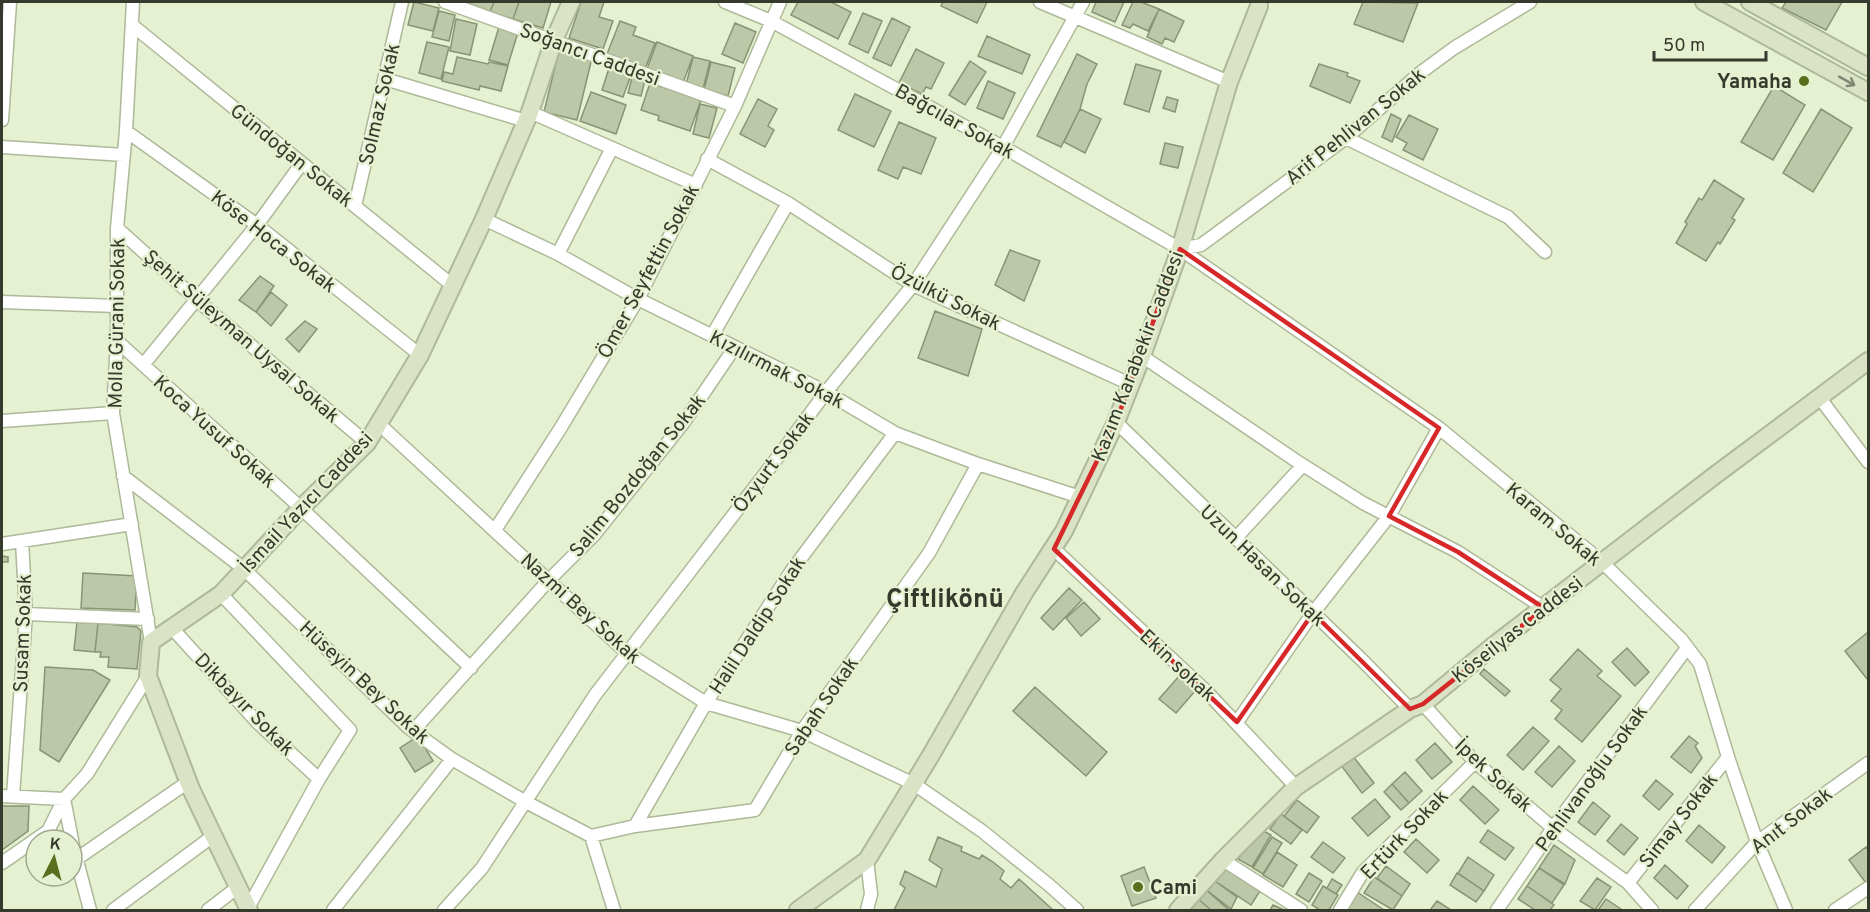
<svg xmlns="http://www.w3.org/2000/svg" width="1870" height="912" viewBox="0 0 1870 912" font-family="Overpass,sans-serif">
<rect width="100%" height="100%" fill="#e5f1d0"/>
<!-- building -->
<path fill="#bdc8a8" stroke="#899475" stroke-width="1.5" d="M414 2 439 8 433 31 408 25Z
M471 2H494L490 12 470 6Z
M494 2H519L513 19 490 12Z
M519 2H551L543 28 513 19Z
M581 2H604L599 17 613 21 603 49 569 38Z
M798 2H831L851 12 838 39 791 15Z
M943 2H987L977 23 941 6Z
M1096 2H1124L1115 22 1092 12Z
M1133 2H1141L1159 9 1148 31 1133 24 1130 28 1122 25Z
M1363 2 1418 3 1403 42 1354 24Z
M1786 2H1842L1826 30 1782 8Z
M1159 9 1184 21 1174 42 1165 38 1162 44 1147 37Z
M439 11 455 15 449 41 432 37Z
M863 13 882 21 868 53 849 44Z
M892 18 910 27 891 66 873 58Z
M456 19 477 24 470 55 450 51Z
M620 21 636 27 633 35 655 43 645 69 607 54Z
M735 23 756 32 743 63 722 54Z
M499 27 518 32 508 65 489 60Z
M987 36 1030 55 1022 74 978 56Z
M427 42 449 47 441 79 419 73Z
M657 42 693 56 683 83 647 69Z
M916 49 944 63 931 89 926 87 922 94 899 83Z
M559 50 592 58 577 120 544 112Z
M1077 54 1097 64 1087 84 1080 109 1061 147 1037 136Z
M457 57 488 64 489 62 508 66 501 91 480 86 479 90 442 81 444 72 453 74Z
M693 57 710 61 703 89 686 85Z
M970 61 986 72 965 105 949 95Z
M711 62 735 68 728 96 704 90Z
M1136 64 1161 71 1149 112 1124 104Z
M1319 64 1348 73 1347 76 1360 81 1350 103 1310 86Z
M610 65 632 72 623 97 602 90Z
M632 77 645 80 641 96 628 93Z
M988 81 1015 93 1003 119 977 108Z
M650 83 701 100 690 131 658 120 659 116 641 110Z
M1774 86 1805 105 1773 160 1741 142Z
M591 92 626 105 616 134 580 121Z
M855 94 891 111 874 147 838 130Z
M1167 97 1178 100 1175 112 1163 108Z
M758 99 777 109 768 126 774 130 765 147 740 134Z
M700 104 717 108 709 138 693 134Z
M1080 109 1101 119 1085 153 1064 142Z
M1821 109 1852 128 1813 192 1783 173Z
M1391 114 1401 119 1392 142 1382 137Z
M1409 115 1438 129 1423 160 1403 150 1407 143 1396 137Z
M899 122 936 138 921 174 903 167 898 179 878 170Z
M1165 143 1183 147 1178 168 1160 164Z
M1714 180 1744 199 1732 218 1735 220 1720 244 1718 242 1706 261 1676 243 1687 224 1685 222 1699 198 1702 200Z
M1010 250 1040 261 1024 301 995 285Z
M260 276 274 286 256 312 239 300Z
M271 292 287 305 271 326 256 312Z
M935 311 982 329 968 376 918 358Z
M305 321 317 329 299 352 286 339Z
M2 556 8 557V562H2Z
M83 573 137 576 135 610 81 608Z
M1069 588 1082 600 1053 630 1041 618Z
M1084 602 1100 619 1081 636 1066 618Z
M77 622 98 623 95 652 74 650Z
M98 623 137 627 141 631 137 669 108 667 109 657H100L101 652H95Z
M1868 632V680L1845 651Z
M1627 648 1649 672 1635 686 1612 662Z
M1578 649 1602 671 1597 676 1621 696 1582 742 1555 719 1562 710 1551 701 1561 689 1550 680Z
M45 667 93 670 110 680 59 762 40 750Z
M1484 669 1510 691 1505 696 1480 674Z
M1180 675 1196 690 1176 713 1159 699Z
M1035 687 1107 752 1086 776 1013 711Z
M1533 727 1549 741 1523 770 1507 755Z
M418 736 433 761 415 772 400 748Z
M1689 736 1698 743 1695 746 1702 758 1691 773 1671 757Z
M1435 743 1452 762 1432 779 1416 760Z
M1559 746 1575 761 1552 787 1535 772Z
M1352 755 1374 783 1362 793 1340 764Z
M1405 772 1422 791 1409 803 1392 784Z
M1656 780 1673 794 1659 810 1643 796Z
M1392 784 1409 803 1401 810 1384 792Z
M1473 786 1499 810 1485 824 1460 800Z
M1375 799 1390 817 1368 836 1352 818Z
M1297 800 1319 817 1307 833 1284 816Z
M1593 802 1610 816 1595 835 1578 822Z
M2 806H29L28 831 2 850Z
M1281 814 1302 830 1291 844 1270 829Z
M1621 824 1638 838 1624 855 1607 841Z
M1699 825 1725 847 1712 863 1686 841Z
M1258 828 1271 835 1252 867 1238 859Z
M1488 830 1514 848 1505 860 1480 842Z
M938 837 962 847 961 851 979 859 982 855 993 862 1004 871 1000 879 1011 888 1019 879 1053 910H894L905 888 900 884 905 871 936 887 942 869 929 860Z
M1272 837 1282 843 1263 874 1253 868Z
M1416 839 1439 860 1427 873 1404 852Z
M1323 842 1345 858 1333 873 1311 857Z
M1554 845 1575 860 1565 884 1539 868Z
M1866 847 1868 850V881L1866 883 1849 860Z
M1277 852 1297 865 1283 887 1263 875Z
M1468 857 1494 875 1484 891 1458 873Z
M1221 865 1260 891 1251 905 1212 879Z
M1665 865 1688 886 1677 899 1654 878Z
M1386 866 1410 884 1402 896 1377 878Z
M1144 867 1156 898 1132 906 1121 876Z
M1539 868 1564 885 1552 903 1527 886Z
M1309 873 1322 881 1309 902 1296 894Z
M1457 873 1484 891 1476 902 1450 885Z
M1374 877 1402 896 1393 910 1364 893Z
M1597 878 1611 887 1595 910 1580 901Z
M1212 879 1237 897 1231 909 1204 888Z
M1332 879 1342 885 1336 894 1327 888Z
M1323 886 1338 895 1329 910H1320L1312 905Z
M1527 886 1554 905 1550 910H1535L1518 899Z
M1204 888 1229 910H1211L1196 897Z
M1354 890 1384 910H1346Z
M1196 897 1211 910H1188Z
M1606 899 1621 909 1620 910H1598Z
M1437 901 1451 910H1430Z
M1273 905 1284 910H1270Z"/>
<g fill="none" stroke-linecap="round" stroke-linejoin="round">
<!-- street casing -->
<g stroke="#adb999" stroke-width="15">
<path id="street" d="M133 2 126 131 117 228V341L113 413 151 642
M445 2 735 106
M725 2 771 21 1003 147 1180 249 1439 428 1602 562 1681 639 1700 664 1728 757 1757 842 1786 910
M1040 2 1229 82
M132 25 452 285
M385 79 526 121
M530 112 696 185
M2 120 10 2
M126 131 257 225 420 355
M1346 138 1508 217 1545 252
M2 147 124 155
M707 159 788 203 913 285 1130 384
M355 206 402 2
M484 219 558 254 638 299 826 392 895 433 978 464 1080 497
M117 228 197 300 367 443
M1180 249 1201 245 1346 138 1420 73 1454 48 1530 2
M558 254 612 148
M2 302 117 306
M712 336 788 203
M117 341 301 508 471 668
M1142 356 1295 460 1363 503 1458 552 1544 608
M143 365 257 225 302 163
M1819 397 1868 462
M2 421 113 413
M1116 422 1363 661 1410 709
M379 424 627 653 706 703 802 731 914 784 982 831 1049 885 1077 910
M123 476 243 568 409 728 452 759 524 801 591 836 614 910
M495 530 560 429 638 299 735 106 780 2
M1235 539 1303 465
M2 544 132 524
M1054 549 1207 692 1296 787
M221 594 350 730 319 779 248 908
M26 614 148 619
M172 628 257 722 319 779
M1423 704 1475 762 1553 828 1628 883 1652 910
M1237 722 1313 613 1389 516 1439 428
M413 731 548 581 594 535 684 422 735 347
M2 796 64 799 48 831 2 863
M13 796 26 614 22 541
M635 826 706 703 792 570 895 433
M591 836 635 826 755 810 802 731 929 553 978 464
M72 840 64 799 87 774 148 676
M72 842 90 910
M75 860 188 782
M1223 860 1301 910
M1628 883 1728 757
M113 910 213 836
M208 910 238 887
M333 910 452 759
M444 910 482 868 595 695 784 449 826 392 913 285 1003 147 1083 2
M867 910 871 894 867 860
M1340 910 1363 872 1475 762
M1497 910 1553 828 1687 648
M1695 910 1757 842 1868 763
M1835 910 1868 888"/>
</g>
<!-- secondary casing -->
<g stroke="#adb999" stroke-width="20">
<path id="secondary" d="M1704 2 1868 92
M1750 2 1868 67
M249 910 191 789 148 676 151 642 221 594 301 508 367 443 420 355 484 219 530 112 554 40 571 2
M798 910 867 860 931 755 1024 593 1064 531 1116 422 1142 356 1180 249 1229 82 1259 6
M1178 910 1223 860 1296 787 1410 709 1423 704 1493 646 1714 476 1868 361"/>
</g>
<!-- street -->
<use href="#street" stroke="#fff" stroke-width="12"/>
<!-- secondary -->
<use href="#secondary" stroke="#dbe3c7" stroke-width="16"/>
</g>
<!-- one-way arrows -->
<defs><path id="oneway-shaft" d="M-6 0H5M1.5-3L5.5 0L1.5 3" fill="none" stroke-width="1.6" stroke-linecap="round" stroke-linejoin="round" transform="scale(1.5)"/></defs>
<use stroke="#808672" href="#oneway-shaft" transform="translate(1847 81) rotate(29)"/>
<!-- marked area -->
<path fill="none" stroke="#d62828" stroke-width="4.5" stroke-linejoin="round" d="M1180 249 1439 428 1389 516 1458 552 1544 608 1423 704 1410 709 1313 613 1237 722 1054 549 1116 422Z"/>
<!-- markers -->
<g fill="#596f1e" stroke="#e5f1d0" stroke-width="2">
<circle cx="1804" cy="81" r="6"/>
<circle cx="1138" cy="887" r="6"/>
</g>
<g text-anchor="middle" stroke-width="4.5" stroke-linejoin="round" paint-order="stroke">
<!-- street labels -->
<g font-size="20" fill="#363a2d" stroke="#e5f1d0">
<text transform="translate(590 54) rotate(20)" y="7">Soğancı Caddesi</text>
<text transform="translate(379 104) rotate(-77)" y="7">Solmaz Sokak</text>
<text transform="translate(955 121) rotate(29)" y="7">Bağcılar Sokak</text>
<text transform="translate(1355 126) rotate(-39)" y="7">Arif Pehlivan Sokak</text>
<text transform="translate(292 155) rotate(39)" y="7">Gündoğan Sokak</text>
<text transform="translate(274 241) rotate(38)" y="7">Köse Hoca Sokak</text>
<text transform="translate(648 271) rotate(-62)" y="7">Ömer Seyfettin Sokak</text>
<text transform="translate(946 297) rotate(27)" y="7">Özülkü Sokak</text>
<text transform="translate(116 323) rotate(-89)" y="7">Molla Gürani Sokak</text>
<text transform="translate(242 336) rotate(41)" y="7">Şehit Süleyman Uysal Sokak</text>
<text transform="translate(1137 356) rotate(-69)" y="7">Kazım Karabekir Caddesi</text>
<text transform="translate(777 369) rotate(27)" y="7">Kızılırmak Sokak</text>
<text transform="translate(215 431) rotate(42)" y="7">Koca Yusuf Sokak</text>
<text transform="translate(773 462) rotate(-53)" y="7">Özyurt Sokak</text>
<text transform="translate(637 475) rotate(-51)" y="7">Salim Bozdoğan Sokak</text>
<text transform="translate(306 502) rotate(-47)" y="7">İsmail Yazıcı Caddesi</text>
<text transform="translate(1554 524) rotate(40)" y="7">Karam Sokak</text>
<text transform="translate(1263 565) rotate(44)" y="7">Uzun Hasan Sokak</text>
<text transform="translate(581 608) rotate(42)" y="7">Nazmi Bey Sokak</text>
<text transform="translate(757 625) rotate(-57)" y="7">Halil Daldip Sokak</text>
<text transform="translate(1517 629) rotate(-38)" y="7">Köseilyas Caddesi</text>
<text transform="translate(22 633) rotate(-88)" y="7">Susam Sokak</text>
<text transform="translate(1178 665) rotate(43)" y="7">Ekin sokak</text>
<text transform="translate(365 682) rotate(43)" y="7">Hüseyin Bey Sokak</text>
<text transform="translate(245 704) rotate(46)" y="7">Dikbayır Sokak</text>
<text transform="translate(821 706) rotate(-56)" y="7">Sabah Sokak</text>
<text transform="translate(1494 775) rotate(43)" y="7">İpek Sokak</text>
<text transform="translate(1591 778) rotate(-54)" y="7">Pehlivanoğlu Sokak</text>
<text transform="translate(1678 820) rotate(-52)" y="7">Simay Sokak</text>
<text transform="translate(1791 820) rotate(-37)" y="7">Anıt Sokak</text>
<text transform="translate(1404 834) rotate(-46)" y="7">Ertürk Sokak</text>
</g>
<!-- poi labels -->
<g font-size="20" font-weight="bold" fill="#363a2d" stroke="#e5f1d0" text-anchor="end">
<text x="1792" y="88">Yamaha</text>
<text x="1150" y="894" text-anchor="start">Cami</text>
</g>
<!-- district labels -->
<g font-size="26" font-weight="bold" fill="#363a2d" stroke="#e5f1d0">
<text x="945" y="607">Çiftlikönü</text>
</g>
</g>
<!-- border -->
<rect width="1870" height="912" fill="none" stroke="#363a2d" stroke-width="6"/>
<!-- north arrow -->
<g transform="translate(54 858) rotate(6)"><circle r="28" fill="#e5f1d0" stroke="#9fa88f" stroke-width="1.5"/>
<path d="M0-4.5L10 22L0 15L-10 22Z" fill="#596f1e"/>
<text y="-9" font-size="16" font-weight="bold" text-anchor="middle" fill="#363a2d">K</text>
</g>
<!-- scale -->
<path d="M1654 51v9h112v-9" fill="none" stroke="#363a2d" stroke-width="3"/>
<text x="1663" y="51" font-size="18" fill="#363a2d" stroke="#e5f1d0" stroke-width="4.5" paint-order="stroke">50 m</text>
</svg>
